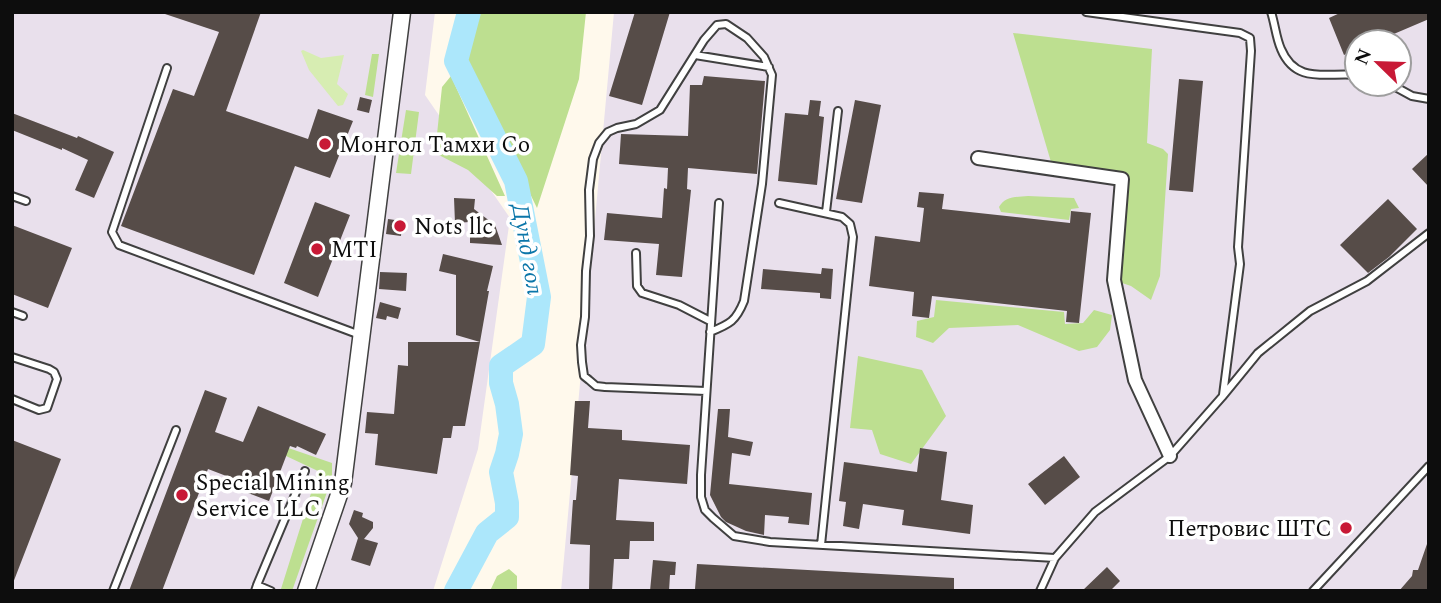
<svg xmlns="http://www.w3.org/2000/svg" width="1441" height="603" viewBox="0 0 1441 603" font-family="Spectral,serif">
<rect width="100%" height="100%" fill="#fff9ec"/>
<!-- industrial -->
<path fill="#e9e0ec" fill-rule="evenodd" d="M12 12H435L425 95 510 218 478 449 433 591H12Z
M614 12H1429V591H561ZM1357 42H1399V84H1357Z"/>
<!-- green -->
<path fill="#d7edb2" d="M303 50 321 58 344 55 337 84 348 94 343 105 338 106 309 70 301 51Z"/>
<!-- forest -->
<path fill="#bddf90" d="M475 12H586L579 79 537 208 463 57Z
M1013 33 1152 49 1147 143 1163 149 1168 154 1160 276 1151 300 1131 286 1119 282 1124 178 1051 162Z
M372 54H379L373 97 365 95Z
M451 76 505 196H497L468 170 435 153 442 87Z
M406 110 419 112 411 174 396 173Z
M1028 196 1074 198 1079 208 1071 209 1069 220 1001 212 999 207C1005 196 1016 197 1028 196Z
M936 300 1064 312 1065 324 1083 323 1094 310 1112 315 1110 330 1097 347 1079 351 1018 325 949 328 933 343 916 337 917 321 934 317Z
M858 356 922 370 946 416 911 464 880 454 872 430 850 428Z
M271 442 332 463V478L292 591 281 589 318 471 269 448Z
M509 569 517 576V591H490L497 576Z"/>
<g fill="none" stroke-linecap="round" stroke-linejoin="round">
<!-- river -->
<path stroke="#ace7fb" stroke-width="24" d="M456 591 487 533 507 517V503L501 472 507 454 511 434 507 404 501 383V366L533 344 539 297 516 181 456 61 469 12"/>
</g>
<!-- building -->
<path fill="#564c48" d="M165 12H261L226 111 308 139 318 109 353 121 330 178 295 166 254 275 121 226 173 89 194 96 219 32 165 14Z
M635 12H670L642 105 609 96Z
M1342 12H1429V19L1375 42H1357V49L1344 55 1329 18Z
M704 76 765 81 757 174 688 168 687 189 691 190 682 277 656 275 659 244 604 240 607 213 662 218 664 188 667 189 668 168 619 164 621 134 688 136 690 85H702Z
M1179 79 1203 81 1193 192 1169 190Z
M360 97 372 100 369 113 357 110Z
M810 100 821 101 819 116 824 117 817 185 778 181 785 113 808 115Z
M855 100 881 105 862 203 836 199Z
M12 113 77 138 78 136 114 152 94 198 75 190 88 160 62 148V150L12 130Z
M1429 153V187L1412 169Z
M919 192 944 194 942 209 1070 223 1071 211 1091 213 1079 323 1066 322 1067 311 932 296 929 318 912 316 914 292 869 286 875 236 920 242 924 208 917 207Z
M454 198 475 199 474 209 495 225 502 245 470 243V222L455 223Z
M1388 199 1417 229 1389 257 1368 273 1340 245Z
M315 202 350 215 318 297 284 283Z
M388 219 402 221 401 236 386 234Z
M12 225 72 248 48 308 12 294Z
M443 254 493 266 487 291H489L480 342 456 335V275L439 271Z
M822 268 833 269 831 299 820 298V293L761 289 763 269 821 274Z
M380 272 407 273 406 291 379 289Z
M380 302 401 308 398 319 387 316 386 320 376 318Z
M408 342H480L465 426H453L451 438H443L437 474 375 465 378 434 365 433 367 412 394 414 398 365 408 366Z
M205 390 227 398 215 432 243 442 258 406 326 434 316 455 297 446 296 448 290 446 269 501 240 490 242 482 208 469 162 591H129Z
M575 401H590L588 428 622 430V440L690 445 687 484 619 479 616 520 654 522V541H630L629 559H614L612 591H589L590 545 570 544 573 500H576L578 476 570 475Z
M718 409H730L728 437 753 442 750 456 732 453 729 484 812 493 809 525 788 523 789 517 765 515 764 535 746 531 726 522 721 517 710 495Z
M12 440 61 459 13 583H12Z
M920 448 947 452 941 500 973 505 970 534 902 525 904 510 863 504 859 529 843 526 846 502 839 501 844 462 917 472Z
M1064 456 1080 477 1045 505 1028 484Z
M354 510 363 513 362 517 373 522V528L364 539 378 543 370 566 351 560 358 538 349 524Z
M1427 544 1429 545V591H1399L1412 576 1413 570H1418Z
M653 560 676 562 675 575H670L669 591H650Z
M697 564 954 578V591H710L695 589Z
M1107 567 1120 581 1110 591H1082Z"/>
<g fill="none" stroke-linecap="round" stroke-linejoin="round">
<!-- service casing -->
<g stroke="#404040" stroke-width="10">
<path id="service" d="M1086 12 1240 33 1250 38 1251 51 1238 247 1240 264 1223 395
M1271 12C1275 24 1276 38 1281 49 1296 85 1327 72 1357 75
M695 55 769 67
M167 68 112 232 119 245 360 335
M1390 84 1412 96 1429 99
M12 196 26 201
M719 203 701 475V497L705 510 713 518 734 536 770 542 1055 558
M779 203 842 217 850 224 853 237 821 545
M826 212 838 111
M636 253 637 286 642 293 679 305 710 321
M12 312 23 316
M12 357 49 369 54 372 57 379 47 408 39 410 12 399
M706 391 605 387 596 386 589 380 584 376 582 362 581 345 585 317 586 271 590 236 589 190 593 159 599 143 608 132 617 128 636 124 660 110 704 40 717 25 726 24 747 38 764 57 772 75 762 184 744 301C736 321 730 324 710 332
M257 585 305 471
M113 591 176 430
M255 591 257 585 271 591
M1040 591 1055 558 1095 512 1170 456 1222 397 1258 353 1310 311 1367 281 1429 233
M1313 591 1429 466"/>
</g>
<!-- minor casing -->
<g stroke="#404040" stroke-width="16">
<path id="minor" d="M978 158 1122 179 1114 280 1135 380 1170 456"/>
</g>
<!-- tertiary casing -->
<g stroke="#404040" stroke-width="19">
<path id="tertiary" d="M306 591 343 483 402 12"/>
</g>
<!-- service -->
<use href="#service" stroke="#fff" stroke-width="6"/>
<!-- minor -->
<use href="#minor" stroke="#fff" stroke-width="12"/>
<!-- tertiary -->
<use href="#tertiary" stroke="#fff" stroke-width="16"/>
</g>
<!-- markers -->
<g fill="#c81936" stroke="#fff" stroke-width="2.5">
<circle cx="325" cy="144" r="7"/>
<circle cx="400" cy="226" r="7"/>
<circle cx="317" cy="249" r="7"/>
<circle cx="182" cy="495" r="7"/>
<circle cx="1346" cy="528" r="7"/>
</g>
<g text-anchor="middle" stroke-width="7" stroke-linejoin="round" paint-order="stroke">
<!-- poi labels -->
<g font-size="23" fill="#0d0d0d" stroke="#fff" text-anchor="start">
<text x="339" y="152">Монгол Тамхи Со</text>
<text x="414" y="234">Nots llc</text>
<text x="331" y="257">MTI</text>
<text x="196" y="490">Special Mining<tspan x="196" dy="26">Service LLC</tspan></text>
<text x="1332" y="536" text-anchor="end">Петровис ШТС</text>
</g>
<!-- water labels -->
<g font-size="24" font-style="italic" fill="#0b76a9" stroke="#fff">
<text transform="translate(528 249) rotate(80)" y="8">Дунд гол</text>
</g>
</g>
<!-- border -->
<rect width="1441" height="603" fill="none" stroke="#0d0d0d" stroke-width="28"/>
<!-- north arrow -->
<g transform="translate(1378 63) rotate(293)"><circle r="33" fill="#ffffff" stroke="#9e9e9e" stroke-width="2"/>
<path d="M0-5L12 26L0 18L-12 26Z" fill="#c81936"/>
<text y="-10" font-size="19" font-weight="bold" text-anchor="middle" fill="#0d0d0d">N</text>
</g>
</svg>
